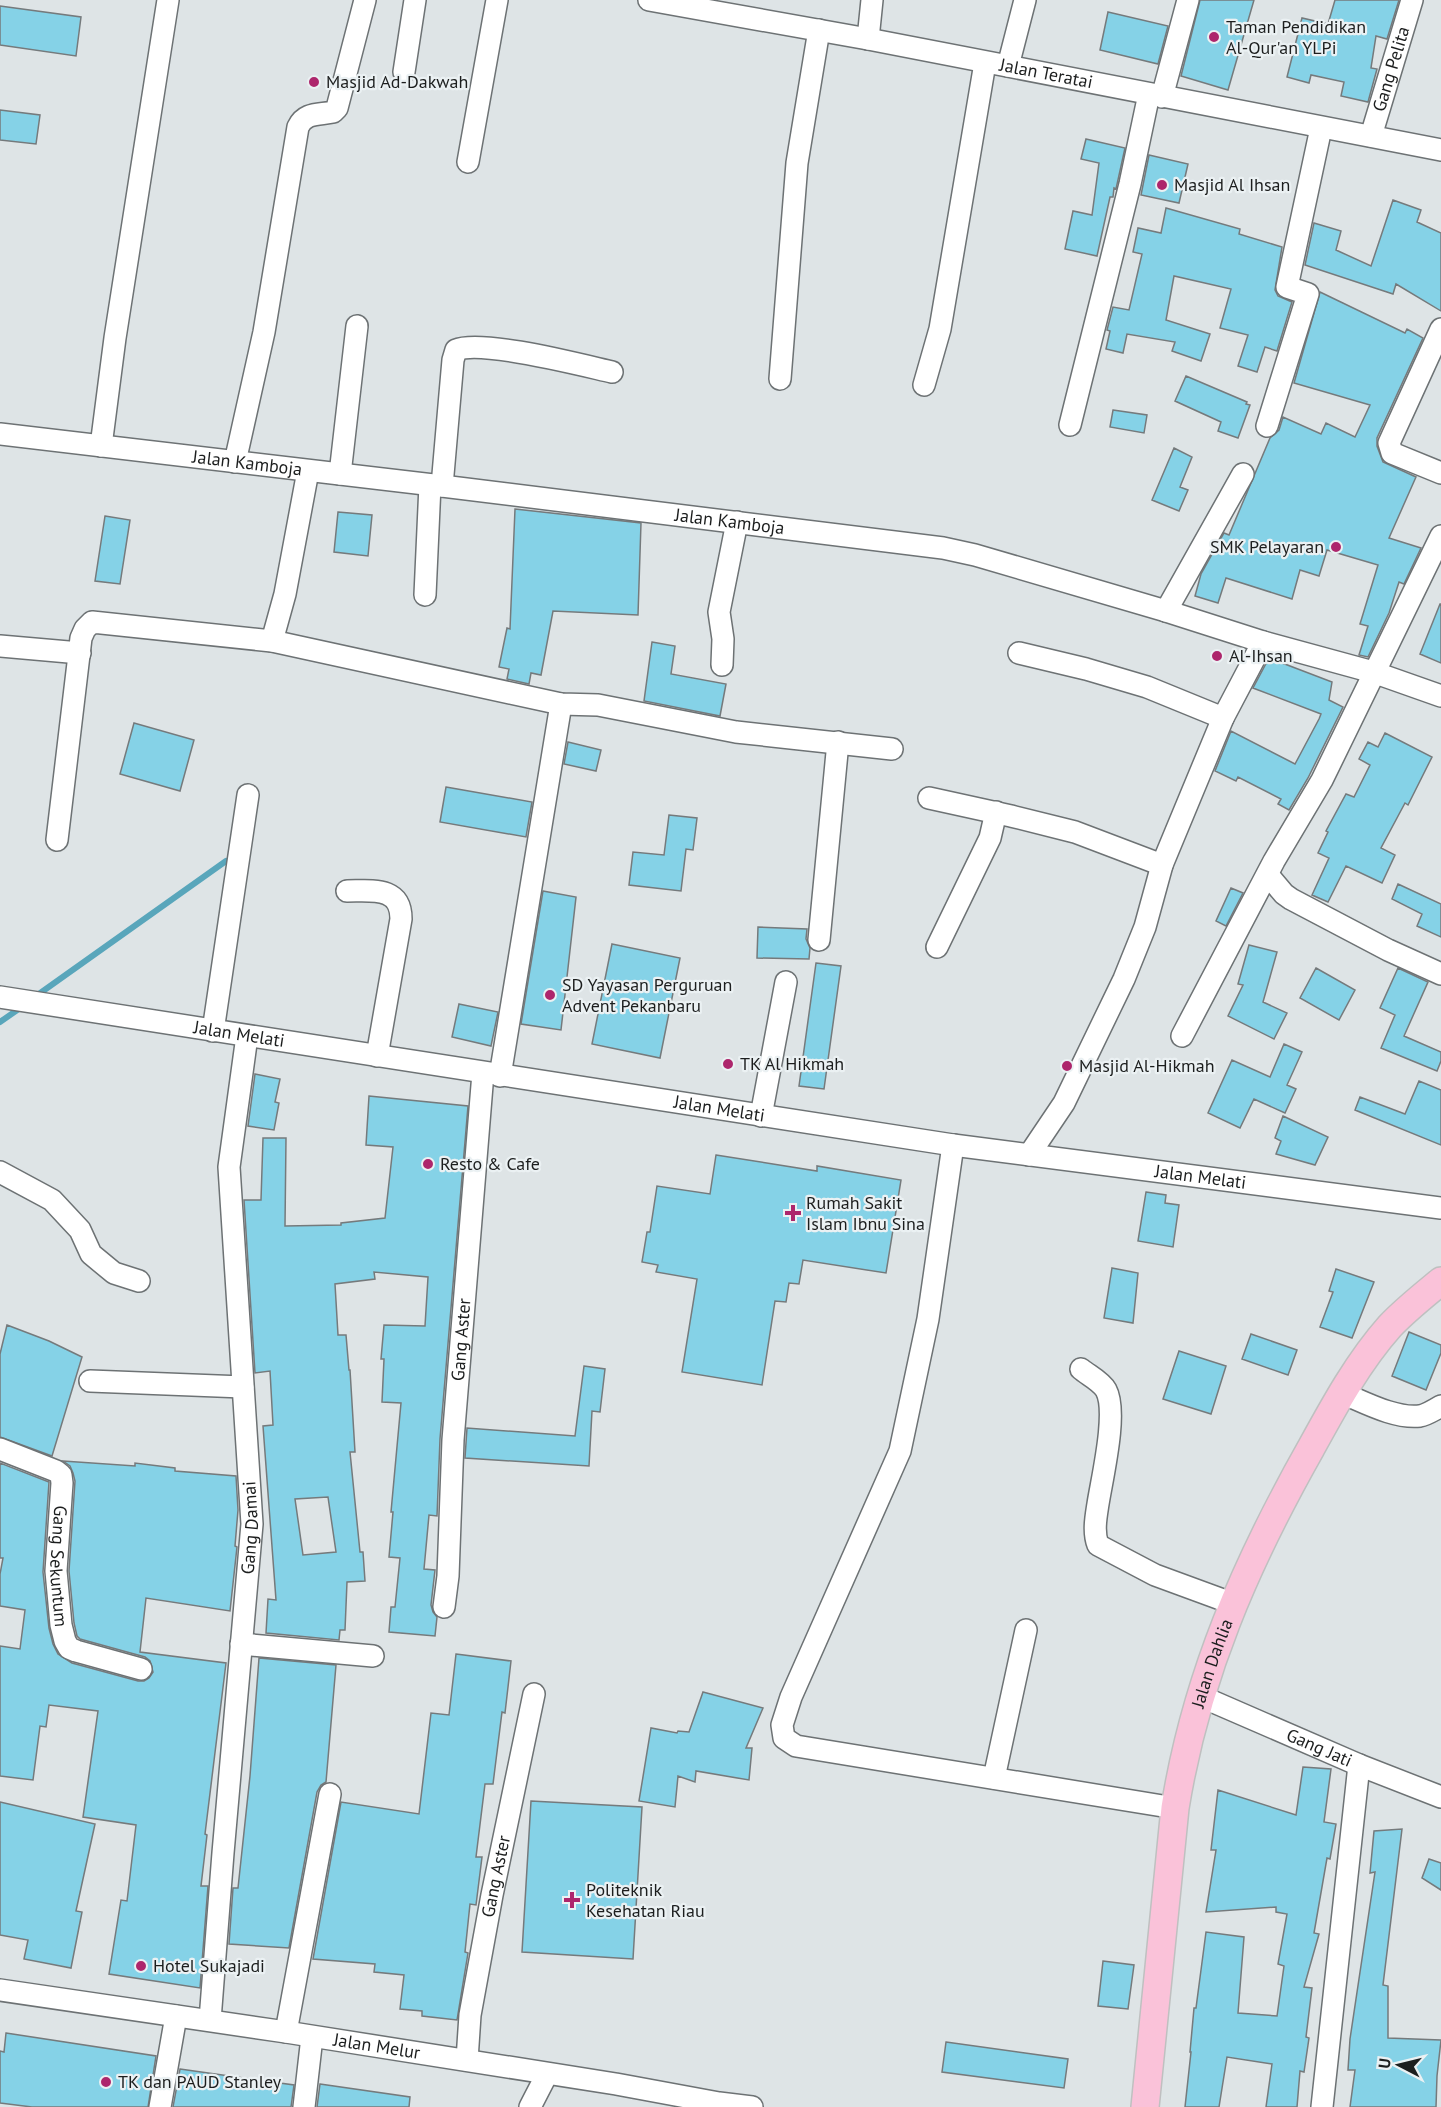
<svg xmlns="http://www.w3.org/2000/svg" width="1441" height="2107" viewBox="0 0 1441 2107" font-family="'PT Sans',sans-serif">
<rect width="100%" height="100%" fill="#dee4e6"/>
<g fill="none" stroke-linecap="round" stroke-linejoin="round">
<!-- stream -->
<path stroke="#59a6bb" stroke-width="6" d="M36 996 226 861
M0 1022 23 1006"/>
</g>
<!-- building -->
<path fill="#85d2e7" stroke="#757a7c" stroke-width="1.5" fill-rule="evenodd" d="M1200 0H1254L1228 90 1181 76Z
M1335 0H1399L1387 39 1376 36 1371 68 1377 69 1368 102 1341 96 1344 82 1311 75 1309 83 1287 77 1302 18 1328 24Z
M0 6 81 17 76 56 0 45Z
M1108 12 1168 26 1158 64 1100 50Z
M0 110 40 115 36 144 0 140Z
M1086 139 1125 148 1116 189 1114 188 1113 197H1110L1097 256 1065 249 1073 211 1092 215 1099 163 1081 159Z
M1149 155 1188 164 1179 203 1141 195Z
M1393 200 1421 210 1417 222 1441 233V311L1396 284 1393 294 1305 265 1314 223 1341 231 1336 250 1371 266Z
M1166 208 1240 229 1239 234 1282 247 1275 290 1278 296 1292 302 1277 351 1265 347 1257 372 1238 366 1248 335 1220 328 1231 289 1174 276 1166 320 1210 334 1201 361 1172 351 1175 342 1127 334 1123 353 1106 349 1110 331 1107 330 1113 307 1129 310 1142 254 1133 252 1138 228 1161 233Z
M1320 292 1405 333 1407 329 1423 338 1377 438V446L1383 462 1416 477 1389 538 1421 548 1404 584 1399 582 1389 613 1368 657 1359 655 1368 626 1360 624 1378 565 1327 550 1319 576 1300 570 1292 599 1226 578 1218 603 1195 596 1201 574 1224 533 1229 535 1270 438 1279 430 1283 417 1321 434 1326 423 1355 437 1370 405 1294 383Z
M1186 376 1247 402 1246 404 1250 405 1238 438 1218 431 1221 422 1175 401Z
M1113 410 1147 415 1144 433 1110 427Z
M1174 448 1192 457 1180 487 1188 490 1179 511 1152 500Z
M515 509 641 523 638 615 553 611 541 675 531 673 529 684 507 679 509 669 499 667 507 628 510 629Z
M338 512 372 515 368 556 334 552Z
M105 516 130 520 120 584 95 581Z
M1440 604H1441V663L1420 654Z
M652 642 675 646 671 674 726 684 720 716 644 701Z
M1269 658 1332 682 1329 700 1343 707 1308 778 1289 810 1278 804 1281 799 1238 777 1236 781 1215 771 1231 731 1295 764 1319 719 1321 714 1253 688Z
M134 723 194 740 180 791 120 774Z
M1385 733 1432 757 1408 805 1405 803 1381 848 1395 855 1382 883 1346 866 1328 902 1312 895 1329 858 1318 853 1328 832 1326 831 1346 794 1354 797 1370 765 1359 759 1368 742 1378 747Z
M568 742 601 750 596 771 564 764Z
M446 787 532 802 526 837 440 822Z
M669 815 697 818 693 850 686 849 681 891 629 885 633 852 664 855Z
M1398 884 1441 904V937L1417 926 1422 914 1392 899Z
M1231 888 1243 893 1226 926 1216 921Z
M543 891 576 897 561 1030 521 1024Z
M758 927 807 929 806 939 810 948 809 959 757 958Z
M612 944 680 958 660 1058 592 1044Z
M1249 945 1277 952 1263 1002 1287 1013 1274 1039 1228 1016 1243 985 1238 984Z
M816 963 841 966 824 1089 799 1086Z
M1316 968 1355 990 1339 1020 1300 998Z
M1398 968 1428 982 1404 1036 1441 1052V1061L1437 1071 1381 1048 1395 1015 1380 1008Z
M459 1004 498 1012 491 1046 452 1037Z
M1284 1044 1302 1052 1287 1085 1296 1089 1285 1113 1254 1099 1240 1128 1208 1113 1232 1060 1270 1077Z
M255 1074 280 1079 275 1102 279 1103 274 1130 248 1126Z
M1419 1081 1441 1090V1145L1355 1110 1360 1097 1405 1114Z
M369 1096 468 1106 440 1439 437 1516 429 1515 424 1569 435 1570 431 1605 433 1612 437 1617 435 1636 389 1632 391 1607H395L400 1558 389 1557 393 1512H391L401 1403 382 1402 384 1359H381L384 1325 425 1326 428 1277 374 1272 375 1279 335 1284 338 1335H346L349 1370H350L355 1452H350L360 1552H363L365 1581 347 1582 345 1630H340L339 1640 266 1633 268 1599 276 1600 263 1426 273 1425 270 1371 255 1373 244 1200H261L263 1138H286L285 1226 341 1225V1223L385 1218 393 1147 366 1145ZM328 1497 336 1552 303 1555 295 1499Z
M1283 1116 1328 1137 1315 1165 1276 1154 1281 1141 1275 1138Z
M716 1155 817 1171V1166L901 1180 886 1273 803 1260 799 1284 789 1283 786 1302 775 1301 762 1385 682 1372 697 1279 656 1272 658 1265 642 1262 647 1232H650L657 1186 710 1194Z
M1146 1192 1166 1195 1165 1203 1179 1205 1173 1247 1138 1241Z
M1112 1268 1138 1273 1133 1323 1104 1318Z
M1336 1269 1374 1282 1352 1338 1320 1327 1333 1292 1329 1291Z
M7 1325 49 1341 82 1357 52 1456 0 1437V1354Z
M1409 1332 1441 1345V1353L1426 1390 1392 1376Z
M1251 1334 1297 1350 1288 1375 1242 1359Z
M1179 1351 1226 1366 1211 1414 1163 1399Z
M584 1366 605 1369 600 1412 592 1411 589 1466 465 1458 467 1428 575 1436Z
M63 1461 135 1466V1463L175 1468V1471L236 1476 238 1510 235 1546 237 1547 230 1611 146 1598 140 1652 226 1663 205 1834 207 1835 201 1886H208L200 1988 109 1974 121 1900 127 1901 136 1825 83 1817 98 1711 49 1705 46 1727 40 1726 33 1780 0 1776V1646L20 1649 25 1610 0 1606V1574L3 1558H0V1463L49 1482 43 1572 49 1628 53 1644 58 1654 72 1663 138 1681H144L149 1678 153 1672 150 1661 145 1657 80 1639 77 1636 74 1623 69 1571 75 1481 73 1473 70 1466Z
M456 1654 511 1661 505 1713 502 1712 493 1784H485L476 1857H482L476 1905 470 1904 465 1952 468 1953 457 2020 422 2016V2011L400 2009 404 1975 374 1972 375 1964 313 1959 341 1802 419 1814 431 1713 449 1715Z
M259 1658 336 1665 326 1782 321 1785 317 1792 289 1948 229 1944 233 1888H238L250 1776Z
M703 1692 763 1708 746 1748H752L749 1780 696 1771 695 1782 678 1776 675 1807 639 1801 651 1728 677 1733 678 1731 689 1732Z
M1303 1767 1331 1769 1324 1822 1336 1824 1330 1859 1327 1858 1314 1933 1319 1934 1304 1987 1312 1988 1306 2037 1309 2038 1304 2072 1300 2071 1297 2107H1266L1272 2064 1227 2057 1219 2107H1185L1191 2052H1190L1194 2008H1196L1206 1932 1244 1937 1238 2013 1277 2016 1284 1966 1278 1964 1287 1914 1276 1912V1907L1206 1912 1216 1850H1211L1218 1790 1296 1815Z
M531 1801 642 1807 633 1959 522 1952Z
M0 1802 95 1824 76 1911 82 1912 71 1968 24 1959 28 1940 0 1935Z
M1402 1829 1383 1985 1388 1986V2038L1441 2040 1437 2076 1436 2107H1350L1355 2070H1348L1350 2039 1375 1872 1370 1873 1374 1831Z
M1429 1859 1441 1863V1890L1422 1878Z
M1103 1961 1134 1965 1128 2009 1098 2006Z
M6 2033 156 2056 148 2107H32L0 2103V2051L4 2052Z
M946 2042 1068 2059 1064 2088 942 2072Z
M180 2069 294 2085 291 2107H173Z
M320 2084 410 2097 409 2107H317Z"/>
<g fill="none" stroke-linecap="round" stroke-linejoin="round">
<!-- minor casing -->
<g stroke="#6d7274" stroke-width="24">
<g id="minor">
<path id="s1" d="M649 0 868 39 1441 150"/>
<path d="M868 39 872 0"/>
<path d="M1008 66 1025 0"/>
<path d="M404 72 415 0"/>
<path d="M1162 97 1188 0"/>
<path id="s2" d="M1371 136 1412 0"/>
<path d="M468 162 497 0"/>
<path d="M1441 329 1389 443 1392 453 1441 473"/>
<path d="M780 379 797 163 819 30"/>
<path d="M924 385 940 329 985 63"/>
<path d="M1070 425 1130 184 1149 94"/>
<path d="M1267 426 1308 294 1287 287 1321 128"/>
<path id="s3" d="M0 434 442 486 943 548 975 555 1166 611 1263 642 1373 672 1441 696"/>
<path d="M101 446 115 338 168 0"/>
<path d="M235 462 264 332 298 127C305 112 319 115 333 112L337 108 365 0"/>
<path d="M340 474 357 326"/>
<path d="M442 486 453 360 456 350C481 339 581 365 612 372"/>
<path d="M425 595 430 485"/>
<path d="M1166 611 1243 474"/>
<path d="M272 641 285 594 308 471"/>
<path d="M0 646 80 653"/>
<path d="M1019 653 1086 669 1147 687 1223 718"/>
<path d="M722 665 723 639 719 612 737 522"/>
<path d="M929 798 1011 816 1075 832 1162 865"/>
<path d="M57 840 81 638 85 629 92 622 272 641 561 704 598 705 736 732 892 749"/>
<path d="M1268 875 1284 894 1291 899 1388 950 1441 974"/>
<path d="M347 891C372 891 401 886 401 919L377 1056"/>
<path d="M819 940 838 742"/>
<path d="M937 947 990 838 996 812"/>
<path id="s4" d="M0 997 953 1145 1441 1208"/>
<path d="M213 1031 248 795"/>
<path d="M1182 1036 1274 861 1322 780 1441 536"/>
<path d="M500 1076 561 704"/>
<path d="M761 1116 786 982"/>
<path d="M953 1145 928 1319 900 1451 791 1697 782 1725 784 1738 796 1746 1175 1808"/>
<path d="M1029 1155 1064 1103 1124 979 1145 927 1162 865 1223 718 1263 642"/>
<path d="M0 1172 52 1200 80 1230 91 1254 114 1273 139 1281"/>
<path d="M1081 1369C1088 1375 1101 1381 1106 1390 1118 1412 1102 1478 1098 1504 1096 1517 1093 1532 1098 1545L1155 1575 1234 1604"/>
<path d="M90 1381 243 1387"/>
<path d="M1342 1393C1364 1402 1395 1419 1420 1416 1426 1415 1436 1409 1441 1406"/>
<path id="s5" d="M0 1449 56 1471 61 1475 62 1483 56 1571 61 1625 65 1641 69 1648 76 1651 141 1669"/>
<path id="s6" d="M444 1607 448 1576 453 1440 483 1073"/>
<path d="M241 1644 373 1656"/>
<path id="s7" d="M1200 1696 1359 1765 1441 1797"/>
<path d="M994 1778 1026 1630"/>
<path id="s8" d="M0 1990 286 2032 616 2084 719 2103 752 2107"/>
<path id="s9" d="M210 2020 223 1853 252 1524 229 1167 247 1036"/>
<path d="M286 2032 330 1794"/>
<path id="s10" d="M467 2060 470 2015 492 1895 534 1694"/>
<path d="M160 2107 176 2016"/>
<path d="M304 2107 312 2037"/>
<path d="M530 2107 547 2074"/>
<path d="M1322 2107 1359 1765"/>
</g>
</g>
<!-- major casing -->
<g stroke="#bfc0c0" stroke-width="30">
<g id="major">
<path id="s11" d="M1145 2107 1175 1808C1196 1677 1246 1563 1311 1448 1334 1406 1358 1362 1390 1326 1405 1310 1424 1295 1441 1281"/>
</g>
</g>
<!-- minor -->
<use href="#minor" stroke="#fff" stroke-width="21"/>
<!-- major -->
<use href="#major" stroke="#fac2d9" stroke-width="27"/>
</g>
<!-- markers -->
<g fill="#ad266c" stroke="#ebf1f3" stroke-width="2">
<circle cx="1214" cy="37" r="6"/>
<circle cx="314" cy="82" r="6"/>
<circle cx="1162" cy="185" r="6"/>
<circle cx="1336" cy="547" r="6"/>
<circle cx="1217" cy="656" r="6"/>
<circle cx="550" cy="995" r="6"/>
<circle cx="728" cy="1064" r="6"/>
<circle cx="1067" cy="1066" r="6"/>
<circle cx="428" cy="1164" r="6"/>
<path d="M790 1204h6v6h6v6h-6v6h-6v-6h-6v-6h6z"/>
<path d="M569 1891h6v6h6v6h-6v6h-6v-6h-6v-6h6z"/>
<circle cx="141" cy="1966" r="6"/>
<circle cx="106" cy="2082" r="6"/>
</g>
<g text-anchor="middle" stroke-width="4.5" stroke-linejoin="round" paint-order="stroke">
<!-- poi labels -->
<g font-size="18" fill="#1c1e1e" stroke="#ebf1f3" text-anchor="start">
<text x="1226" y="33">Taman Pendidikan<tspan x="1226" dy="21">Al-Qur'an YLPi</tspan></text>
<text x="326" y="88">Masjid Ad-Dakwah</text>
<text x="1174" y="191">Masjid Al Ihsan</text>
<text x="1324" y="553" text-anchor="end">SMK Pelayaran</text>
<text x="1229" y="662">Al-Ihsan</text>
<text x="562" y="991">SD Yayasan Perguruan<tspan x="562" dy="21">Advent Pekanbaru</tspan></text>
<text x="740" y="1070">TK Al Hikmah</text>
<text x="1079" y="1072">Masjid Al-Hikmah</text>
<text x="440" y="1170">Resto &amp; Cafe</text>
<text x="806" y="1209">Rumah Sakit<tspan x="806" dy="21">Islam Ibnu Sina</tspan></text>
<text x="586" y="1896">Politeknik<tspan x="586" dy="21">Kesehatan Riau</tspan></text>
<text x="153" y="1972">Hotel Sukajadi</text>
<text x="118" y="2088">TK dan PAUD Stanley</text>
</g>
<!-- street labels -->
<g font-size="18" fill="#1c1e1e" stroke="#ebf1f3">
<text dy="6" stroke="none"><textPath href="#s2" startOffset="70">Gang Pelita</textPath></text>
<text dy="6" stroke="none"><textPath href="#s1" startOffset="404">Jalan Teratai</textPath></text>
<text dy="6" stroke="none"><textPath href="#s3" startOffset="249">Jalan Kamboja</textPath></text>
<text dy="6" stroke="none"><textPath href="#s3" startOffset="735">Jalan Kamboja</textPath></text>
<text dy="6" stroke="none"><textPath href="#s4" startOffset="242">Jalan Melati</textPath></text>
<text dy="6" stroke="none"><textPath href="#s4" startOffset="728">Jalan Melati</textPath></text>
<text dy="6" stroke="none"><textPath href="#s4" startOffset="1214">Jalan Melati</textPath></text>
<text dy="6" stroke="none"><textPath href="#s6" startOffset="268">Gang Aster</textPath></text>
<text dy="6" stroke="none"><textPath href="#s9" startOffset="494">Gang Damai</textPath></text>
<text dy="6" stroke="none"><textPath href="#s5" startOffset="158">Gang Sekuntum</textPath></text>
<text dy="6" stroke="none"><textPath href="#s11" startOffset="450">Jalan Dahlia</textPath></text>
<text dy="6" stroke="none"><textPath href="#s7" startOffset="130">Gang Jati</textPath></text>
<text dy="6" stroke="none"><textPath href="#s10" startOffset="186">Gang Aster</textPath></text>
<text dy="6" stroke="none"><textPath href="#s8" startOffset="381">Jalan Melur</textPath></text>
</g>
</g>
<!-- north arrow -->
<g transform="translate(1399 2065) rotate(277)" stroke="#ebf1f3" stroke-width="4.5" paint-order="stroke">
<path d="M0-4.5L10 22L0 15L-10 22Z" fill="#1c1e1e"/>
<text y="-9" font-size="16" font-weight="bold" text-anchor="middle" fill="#1c1e1e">U</text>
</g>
</svg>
